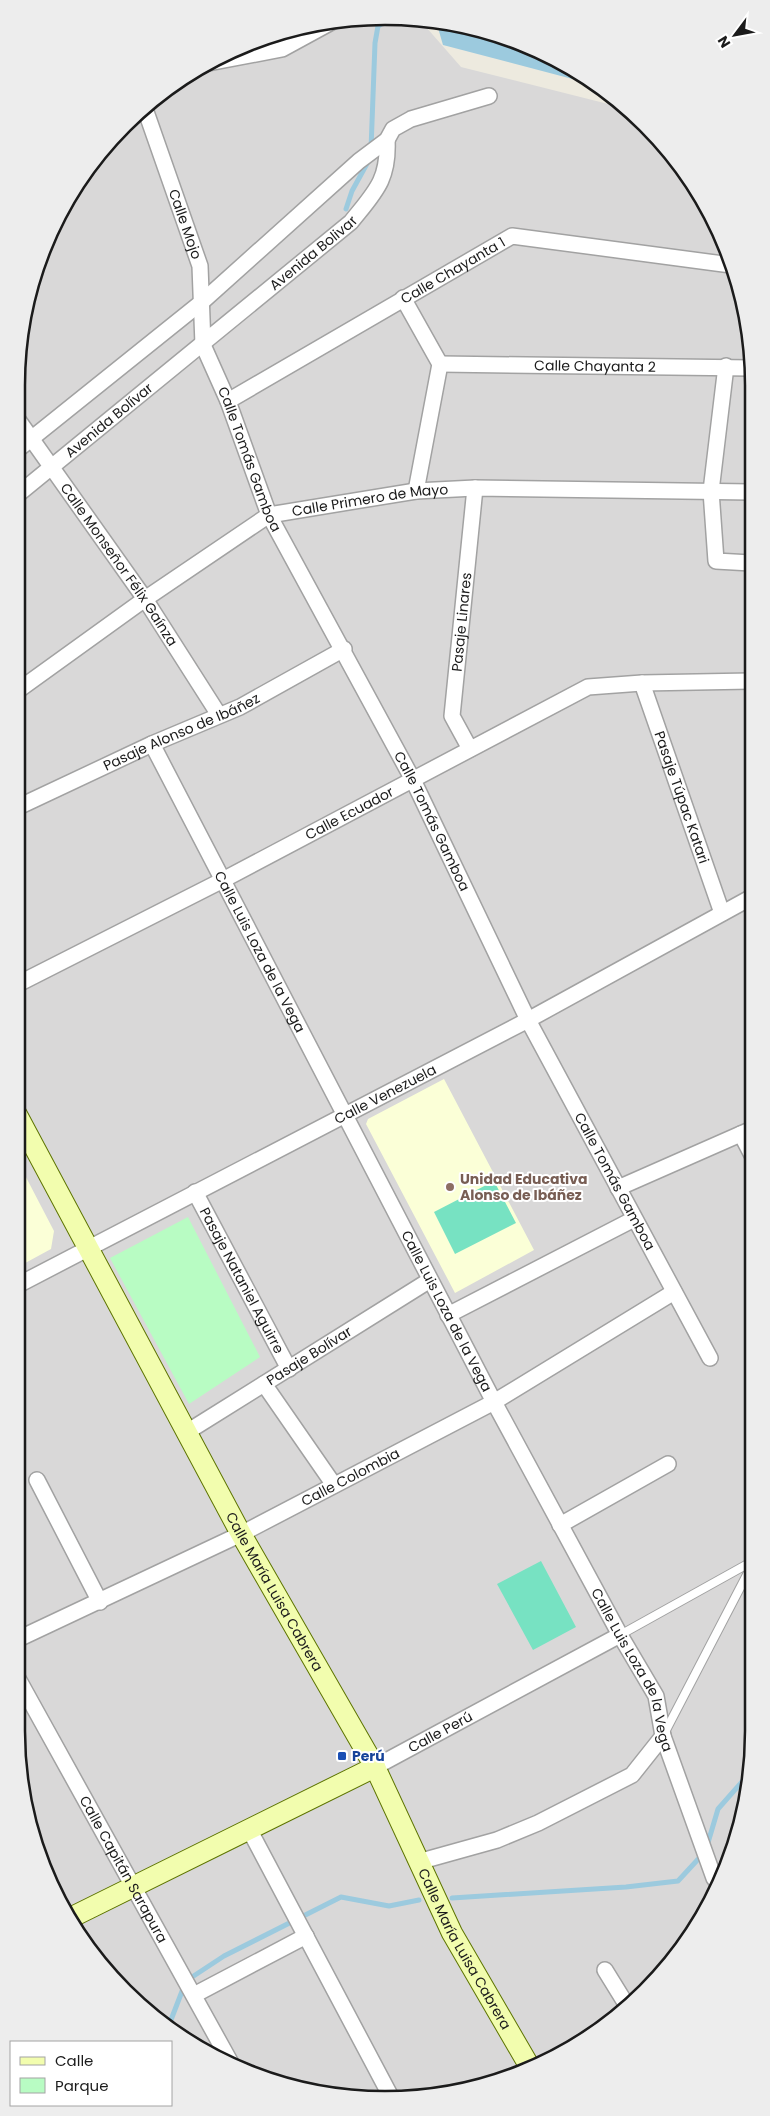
<svg xmlns="http://www.w3.org/2000/svg" width="770" height="2116" viewBox="0 0 770 2116" font-family="Poppins,sans-serif">
<rect width="100%" height="100%" fill="#edeadf"/>
<!-- residential -->
<path fill="#d9d8d8" d="M409 17 419 19 461 67 624 108 662 142 726 244 751 337 754 1731 741 1827 716 1894 678 1955 590 2038 526 2072 457 2093 337 2097 267 2080 201 2050 108 1974 66 1915 36 1850 16 1731V385L29 289 54 222 93 160 142 108 201 66 267 36 337 19Z"/>
<!-- education -->
<path fill="#fbffd7" d="M444 1079 534 1250 455 1293 366 1124 368 1119Z
M16 1158 54 1231 51 1249 16 1268Z"/>
<!-- park -->
<path fill="#b8fcc3" d="M188 1217 260 1357 189 1404 110 1258Z"/>
<!-- pitch -->
<path fill="#77e2c2" d="M494 1181 516 1223 455 1254 434 1212Z
M541 1561 576 1627 533 1650 497 1584Z"/>
<!-- water -->
<path fill="#9ccade" d="M436 21 481 29 590 78 599 86 443 45Z"/>
<g fill="none" stroke-linecap="round" stroke-linejoin="round">
<!-- stream -->
<path stroke="#9ccade" stroke-width="5" d="M371 149 375 43 378 26 391 18
M346 209 352 191 369 160
M707 1846 718 1809 748 1775
M452 1898 626 1887 678 1881 702 1855
M169 2025 186 1981 224 1956 341 1897 389 1906 419 1900"/>
<!-- lane casing -->
<g stroke="#a2a2a2" stroke-width="10">
<path id="lane" d="M620 1635 753 1561
M664 1734 753 1563
M714 1878 725 1869"/>
</g>
<!-- street casing -->
<g stroke="#a2a2a2" stroke-width="18">
<g id="street">
<path d="M203 64 282 49 337 19"/>
<path id="s1" d="M144 106 200 266 203 345 228 401 269 515 413 780 528 1020 710 1358"/>
<path d="M403 298 440 364 416 491"/>
<path id="s2" d="M440 364 751 368"/>
<path d="M726 366 711 491 716 561 751 563"/>
<path id="s3" d="M228 401 512 236 731 265"/>
<path id="s4" d="M16 417 145 599 219 715"/>
<path d="M16 451 203 301 359 161 387 140 393 129 411 119 489 96"/>
<path id="s5" d="M16 496 351 222C375 192 389 180 387 140"/>
<path id="s6" d="M642 683 722 913"/>
<path id="s7" d="M16 692 145 599 269 515 416 491 475 488 751 492"/>
<path id="s8" d="M152 744 494 1402 620 1635 656 1696 663 1736 714 1878 719 1885"/>
<path id="s9" d="M470 749 452 716 475 488"/>
<path id="s10" d="M16 808 152 744 240 707 344 649"/>
<path id="s11" d="M16 985 221 881 588 687 642 683 751 681"/>
<path d="M741 1134 752 1155"/>
<path d="M618 1188 752 1129"/>
<path id="s12" d="M195 1192 289 1369"/>
<path id="s13" d="M16 1286 528 1020 752 897"/>
<path d="M448 1315 634 1219"/>
<path d="M264 1384 334 1485"/>
<path id="s14" d="M187 1432 430 1280"/>
<path d="M37 1480 100 1602"/>
<path d="M560 1525 668 1464"/>
<path id="s15" d="M16 1640 241 1534 494 1402 674 1292"/>
<path id="s16" d="M16 1675 232 2065"/>
<path id="s17" d="M375 1767 620 1635"/>
<path d="M249 1829 390 2095"/>
<path d="M418 1862 497 1840 538 1823 632 1775 663 1736"/>
<path d="M605 1970 626 2004"/>
<path d="M194 1995 306 1936"/>
</g>
</g>
<!-- secondary casing -->
<g stroke="#5d7400" stroke-width="22">
<g id="secondary">
<path id="s18" d="M16 1113 241 1534 375 1767 452 1933 531 2069"/>
<path d="M68 1919 375 1767"/>
</g>
</g>
<!-- lane -->
<use href="#lane" stroke="#fff" stroke-width="8"/>
<!-- street -->
<use href="#street" stroke="#fff" stroke-width="15"/>
<!-- secondary -->
<use href="#secondary" stroke="#f2fdae" stroke-width="20"/>
</g>
<!-- markers -->
<circle fill="#8d6e63" stroke="#fff" stroke-width="2" cx="450" cy="1187" r="5"/>
<rect fill="#1a4fb4" stroke="#fff" stroke-width="2" x="337" y="1751" width="10" height="10" rx="2.5"/>
<g text-anchor="middle" stroke-width="4" stroke-linejoin="round" paint-order="stroke">
<!-- street labels -->
<g font-size="14" fill="#1b1b1b" stroke="#fff">
<text dy="5" stroke="none"><textPath href="#s1" startOffset="125">Calle Mojo</textPath></text>
<text dy="5" stroke="none"><textPath href="#s5" startOffset="384">Avenida Bolivar</textPath></text>
<text dy="5" stroke="none"><textPath href="#s3" startOffset="260">Calle Chayanta 1</textPath></text>
<text dy="5" stroke="none"><textPath href="#s2" startOffset="155">Calle Chayanta 2</textPath></text>
<text dy="5" stroke="none"><textPath href="#s5" startOffset="120">Avenida Bolívar</textPath></text>
<text dy="5" stroke="none"><textPath href="#s1" startOffset="372">Calle Tomás Gamboa</textPath></text>
<text dy="5" stroke="none"><textPath href="#s7" startOffset="411">Calle Primero de Mayo</textPath></text>
<text dy="5" stroke="none"><textPath href="#s4" startOffset="180">Calle Monseñor Félix Gaínza</textPath></text>
<text dy="5" stroke="none"><textPath href="#s9" startOffset="132">Pasaje Linares</textPath></text>
<text dy="5" stroke="none"><textPath href="#s10" startOffset="182">Pasaje Alonso de Ibáñez</textPath></text>
<text dy="5" stroke="none"><textPath href="#s6" startOffset="121">Pasaje Túpac Katari</textPath></text>
<text dy="5" stroke="none"><textPath href="#s11" startOffset="375">Calle Ecuador</textPath></text>
<text dy="5" stroke="none"><textPath href="#s1" startOffset="778">Calle Tomás Gamboa</textPath></text>
<text dy="5" stroke="none"><textPath href="#s8" startOffset="234">Calle Luis Loza de la Vega</textPath></text>
<text dy="5" stroke="none"><textPath href="#s13" startOffset="416">Calle Venezuela</textPath></text>
<text dy="5" stroke="none"><textPath href="#s1" startOffset="1182">Calle Tomás Gamboa</textPath></text>
<text dy="5" stroke="none"><textPath href="#s12" startOffset="100">Pasaje Nataniel Aguirre</textPath></text>
<text dy="5" stroke="none"><textPath href="#s8" startOffset="639">Calle Luis Loza de la Vega</textPath></text>
<text dy="5" stroke="none"><textPath href="#s14" startOffset="144">Pasaje Bolívar</textPath></text>
<text dy="5" stroke="none"><textPath href="#s15" startOffset="372">Calle Colombia</textPath></text>
<text dy="5" stroke="none"><textPath href="#s18" startOffset="544">Calle María Luisa Cabrera</textPath></text>
<text dy="5" stroke="none"><textPath href="#s8" startOffset="1044">Calle Luis Loza de la Vega</textPath></text>
<text dy="5" stroke="none"><textPath href="#s17" startOffset="74">Calle Perú</textPath></text>
<text dy="5" stroke="none"><textPath href="#s16" startOffset="222">Calle Capitán Sarapura</textPath></text>
<text dy="5" stroke="none"><textPath href="#s18" startOffset="949">Calle María Luisa Cabrera</textPath></text>
</g>
<!-- education labels -->
<g font-size="14" font-weight="bold" fill="#785e54" stroke="#fff" text-anchor="start">
<text x="460" y="1184">Unidad Educativa<tspan x="460" dy="16">Alonso de Ibáñez</tspan></text>
</g>
<!-- transit labels -->
<g font-size="14" font-weight="bold" fill="#164399" stroke="#fff" text-anchor="start">
<text x="352" y="1761">Perú</text>
</g>
</g>
<!-- crop -->
<path d="M0 0H770V2116H0ZM385 25H385A360 360 0 0 1 745 385V1731A360 360 0 0 1 385 2091H385A360 360 0 0 1 25 1731V385A360 360 0 0 1 385 25Z" fill="#ededed" fill-rule="evenodd"/>
<path fill="none" stroke="#1b1b1b" stroke-width="2.5" d="M385 25H385A360 360 0 0 1 745 385V1731A360 360 0 0 1 385 2091H385A360 360 0 0 1 25 1731V385A360 360 0 0 1 385 25Z"/>
<!-- legend -->
<rect x="10" y="2041" width="162" height="65" fill="#ffffff" stroke="#a4a4a4"/>
<rect x="20" y="2057" width="25" height="8" fill="#f2fdae" stroke="#a4a4a4"/>
<text x="55" y="2066" font-size="15" fill="#1b1b1b">Calle</text>
<rect x="20" y="2078" width="25" height="15" fill="#b8fcc3" stroke="#a4a4a4"/>
<text x="55" y="2091" font-size="15" fill="#1b1b1b">Parque</text>
<!-- north arrow -->
<g transform="translate(735 35) rotate(238)" stroke="#ffffff" stroke-width="4" paint-order="stroke">
<path d="M0-4L9 19L0 12L-9 19Z" fill="#1b1b1b"/>
<text y="-8" font-size="14" font-weight="bold" text-anchor="middle" fill="#1b1b1b">N</text>
</g>
</svg>
